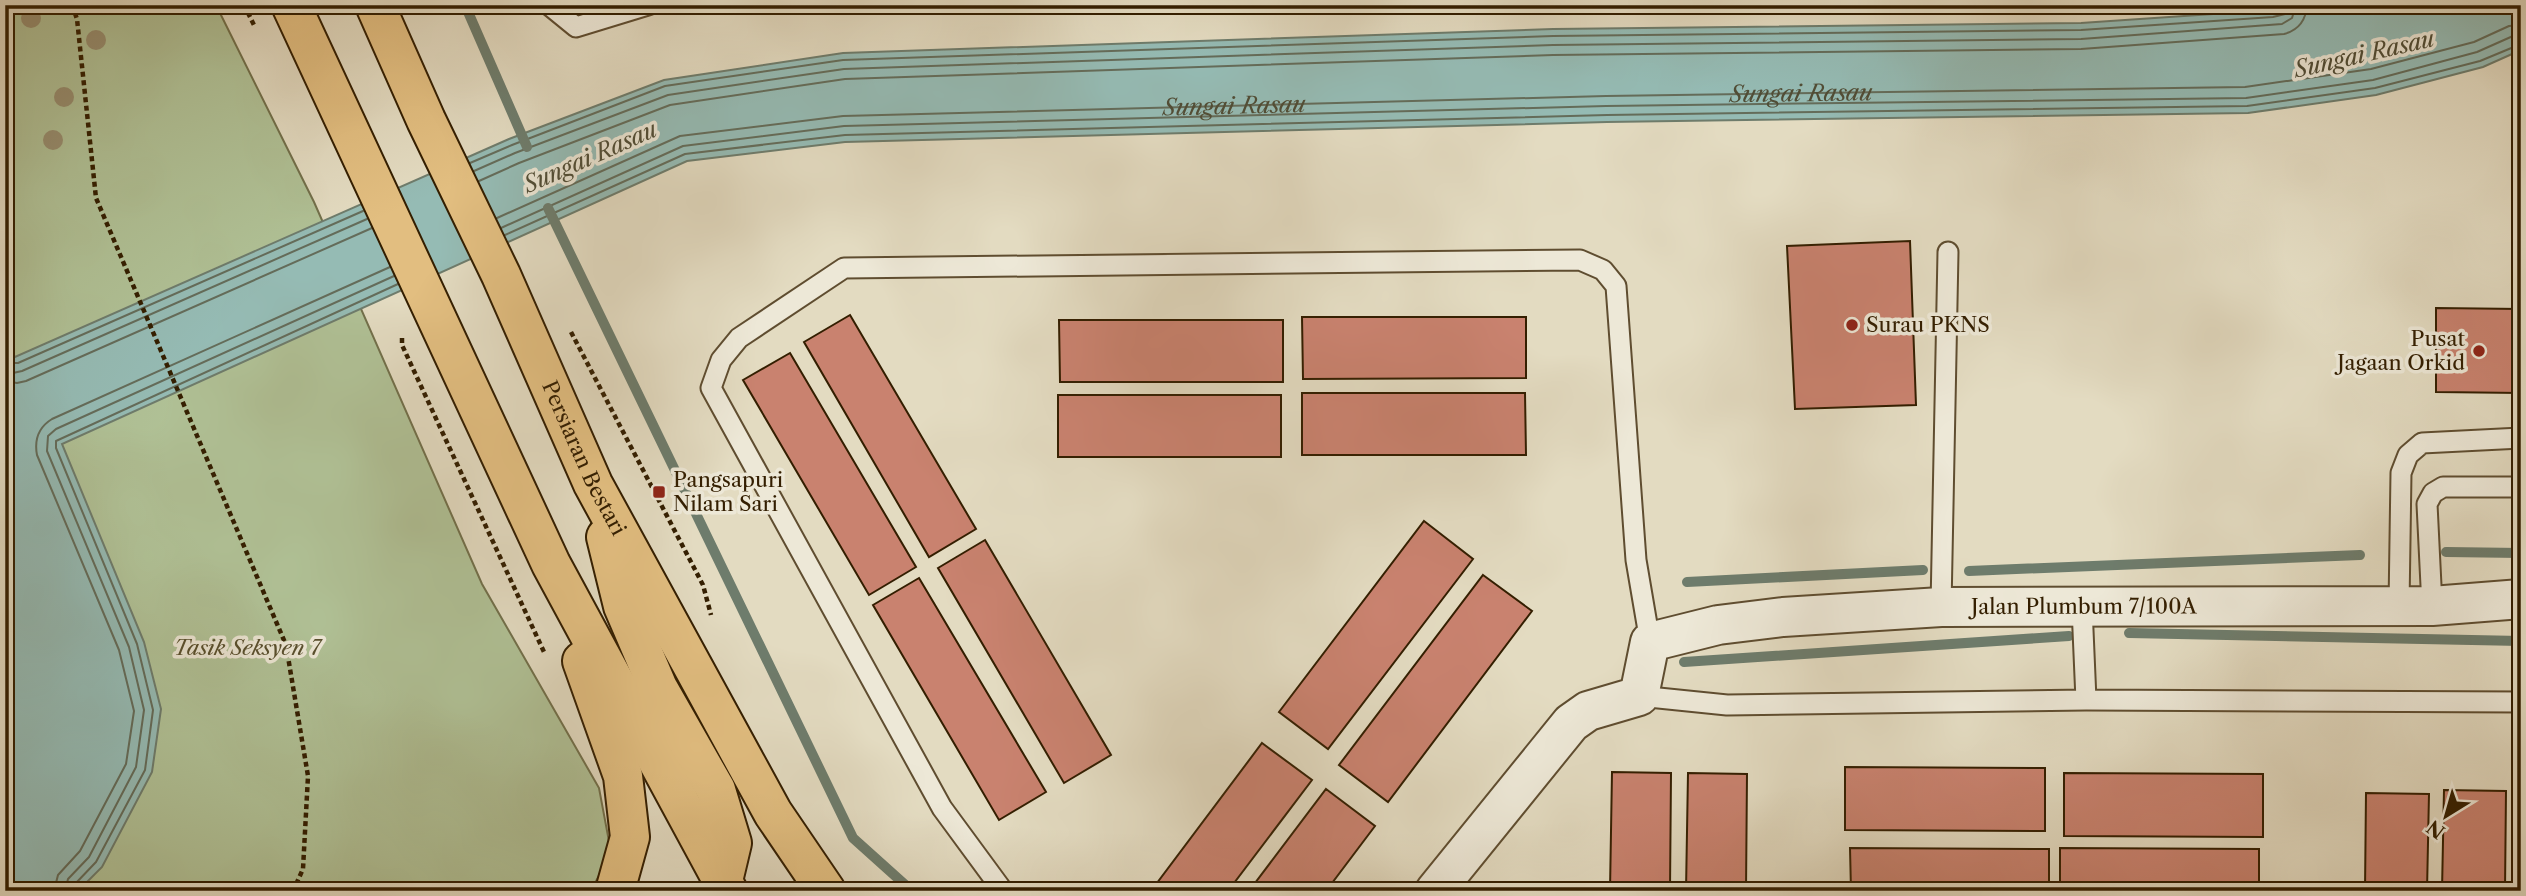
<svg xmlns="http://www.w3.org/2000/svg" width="2526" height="896" viewBox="0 0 2526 896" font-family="'Libre Caslon Text',serif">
<rect width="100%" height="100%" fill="#e3dbc1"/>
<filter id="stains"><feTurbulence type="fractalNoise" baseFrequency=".00286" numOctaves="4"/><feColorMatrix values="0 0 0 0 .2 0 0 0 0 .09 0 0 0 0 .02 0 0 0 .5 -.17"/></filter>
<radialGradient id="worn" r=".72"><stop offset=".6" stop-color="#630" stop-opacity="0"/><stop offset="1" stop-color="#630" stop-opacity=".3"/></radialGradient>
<!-- green -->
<path fill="#b0c196" stroke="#72704b" stroke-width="2" d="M5 5H216L314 202 482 584 599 788 611 852 591 891H5Z"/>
<!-- water -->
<path fill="#95bbb4" stroke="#6e7c6c" stroke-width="2" d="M2303 5H2521V50L2483 67 2376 95 2248 113 1607 122 845 142 687 161 62 444 144 642 161 709 152 772 102 867 78 891H5V341L15 357 509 139 664 80 843 53 1553 29 2081 23 2272 10Z"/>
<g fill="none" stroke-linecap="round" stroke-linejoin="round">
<!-- shore -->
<g stroke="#646c5a" stroke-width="2">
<path d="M470 163 512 145 665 86 843 60 1553 36 2081 30 2273 17 2285 14 2288 5"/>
<path d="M474 171 515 153 668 95 844 69 1553 45 2081 39 2282 24 2292 18 2296 5"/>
<path d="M479 181 519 163 670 105 845 79 1553 55 2081 49 2284 34C2299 30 2306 20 2307 5"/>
<path id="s1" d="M497 218 680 136 843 116 1606 96 2245 87 2371 69 2474 42 2509 26 2521 25"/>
<path d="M501 228 683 146 844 126 1606 106 2246 98 2373 80 2477 52 2513 36 2521 35"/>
<path d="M505 235 685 154 845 135 1607 115 2247 106 2375 88 2480 61 2521 44"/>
<path d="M5 355 11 363H18L363 211"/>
<path d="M5 370 13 373 22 371 367 219"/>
<path d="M5 381 17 383 26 381 372 228"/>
<path d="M54 891 58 875 80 851 126 764 134 711 119 650 37 455C34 439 39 427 52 419L390 267"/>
<path d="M65 891 68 879 89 857 136 767 144 710 129 647 47 451 48 436 56 429 394 276"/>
<path d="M74 891 75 884 96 862 145 770 153 710 137 644 56 448V441L398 284"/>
</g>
<!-- stream -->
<path stroke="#6e7c6c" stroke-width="10" d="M465 5 527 147
M548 208 853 838 912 891
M2446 552 2521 553
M1969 571 2360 555
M1687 582 1923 570
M2129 633 2521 641
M1684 662 2069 636"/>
</g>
<!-- building -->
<path fill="#c9826f" stroke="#331e00" stroke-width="2" d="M1910 241 1916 405 1795 409 1787 246Z
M2436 308 2521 309V393L2436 392Z
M850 315 976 529 929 557 804 342Z
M1302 317H1526V378L1303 379Z
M1059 320H1283V382H1060Z
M790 353 916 567 869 595 743 380Z
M1302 393H1525L1526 455H1302Z
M1058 395H1281V457H1058Z
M1424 521 1473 559 1328 749 1279 712Z
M985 540 1111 755 1064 783 938 568Z
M1483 575 1532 611 1388 802 1339 765Z
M919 578 1046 792 999 820 873 605Z
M1262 743 1312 780 1228 891H1151Z
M1845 767 2045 768V831L1845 830Z
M1612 772 1671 773 1670 891H1610Z
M1688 773 1747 774 1746 891H1686Z
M2064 773 2263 774V837L2064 836Z
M1326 789 1375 826 1326 891H1249Z
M2444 790 2506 791 2505 891H2442Z
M2366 793 2429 794 2427 891H2365Z
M1850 848 2049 849V891H1851Z
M2060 848 2259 849V891H2060Z"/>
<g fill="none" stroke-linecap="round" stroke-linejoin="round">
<!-- service casing -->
<g stroke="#5f4d30" stroke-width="23">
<path id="service" d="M549 5 576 27 648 5
M2399 606 2401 473 2408 455 2422 443 2521 438
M2432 606 2427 504 2433 493 2443 487H2521
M1941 607 1948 252
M2082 607 2086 700
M1639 696 1727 705 2086 700 2521 702
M1003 891 942 808 711 388 721 360 739 338 844 268 1580 260 1603 270 1616 286 1636 560 1650 642"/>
</g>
<!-- minor casing -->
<g stroke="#5f4d30" stroke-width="42">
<g id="minor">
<path id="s2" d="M1435 891 1571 723 1588 711 1639 696 1650 642 1718 625 1783 617 1941 607 2432 606 2521 599"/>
</g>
</g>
<!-- primary casing -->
<g stroke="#331e00" stroke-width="42">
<g id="primary">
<path d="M291 5 551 564 728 891"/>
<path id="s3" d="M375 5 426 120 501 275 593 484 773 813 826 891"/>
<path d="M606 537 623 606 658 688 716 790 732 843 722 885"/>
<path d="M582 661 623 776 630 837 615 891"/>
</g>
</g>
<!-- path -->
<path stroke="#331e00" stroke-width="4.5" stroke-dasharray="5 3.5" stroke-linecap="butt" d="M72 5 77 19 96 198 286 645 308 776 303 869 293 891
M244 5 255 27
M571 332 703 585 711 615
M402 338V345L544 652"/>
<!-- service -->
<use href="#service" stroke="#ede8d7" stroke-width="19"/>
<!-- minor -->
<use href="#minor" stroke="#ede8d7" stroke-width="38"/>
<!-- primary -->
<use href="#primary" stroke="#e2be80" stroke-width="38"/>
</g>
<!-- trees -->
<g fill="#978e70">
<circle cx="31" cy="18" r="10"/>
<circle cx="96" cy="40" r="10"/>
<circle cx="64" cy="97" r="10"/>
<circle cx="53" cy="140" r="10"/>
</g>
<!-- markers -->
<g fill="#8f2418" stroke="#ede8d7" stroke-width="2.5">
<circle cx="1852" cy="325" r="7"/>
<circle cx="2479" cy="351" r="7"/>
<rect x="652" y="485" width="14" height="14" rx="3.5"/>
</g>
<g text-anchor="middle" stroke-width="7" stroke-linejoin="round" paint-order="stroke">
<!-- poi labels -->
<g font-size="21" fill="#331e00" stroke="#ede8d7" text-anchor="start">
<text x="1866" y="332">Surau PKNS</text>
<text x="2465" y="346" text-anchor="end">Pusat<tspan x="2465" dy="24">Jagaan Orkid</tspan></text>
<text x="673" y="487">Pangsapuri<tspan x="673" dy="24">Nilam Sari</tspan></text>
</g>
<!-- street labels -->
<g font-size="21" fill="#331e00" stroke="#ede8d7">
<text dy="7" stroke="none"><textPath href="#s3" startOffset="499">Persiaran Bestari</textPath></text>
<text dy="7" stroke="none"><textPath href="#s2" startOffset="782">Jalan Plumbum 7/100A</textPath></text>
</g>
<!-- park labels -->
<g font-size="21" font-style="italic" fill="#584f2d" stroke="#ede8d7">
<text x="247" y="655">Tasik Seksyen 7</text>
</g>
<!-- water labels -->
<g font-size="23" font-style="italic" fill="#504d36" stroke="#ede8d7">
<text transform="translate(2364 54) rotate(-13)" y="8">Sungai Rasau</text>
<text dy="8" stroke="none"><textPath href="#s1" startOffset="1323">Sungai Rasau</textPath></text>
<text dy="8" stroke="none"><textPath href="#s1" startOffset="756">Sungai Rasau</textPath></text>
<text transform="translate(590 157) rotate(-24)" y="8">Sungai Rasau</text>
</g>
</g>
<!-- margin -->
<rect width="2526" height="896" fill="none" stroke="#e3dbc1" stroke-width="28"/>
<rect x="7" y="7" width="2512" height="882" fill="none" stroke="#331e00" stroke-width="3.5"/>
<rect x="14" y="14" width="2498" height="868" fill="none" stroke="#331e00" stroke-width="2"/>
<!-- north arrow -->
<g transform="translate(2446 816) rotate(217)" stroke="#ede8d7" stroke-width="5" paint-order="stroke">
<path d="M0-5L12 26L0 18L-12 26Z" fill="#331e00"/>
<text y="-10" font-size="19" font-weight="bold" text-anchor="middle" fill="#331e00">N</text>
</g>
<rect width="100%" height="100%" filter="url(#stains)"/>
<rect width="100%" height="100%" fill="url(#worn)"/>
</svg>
